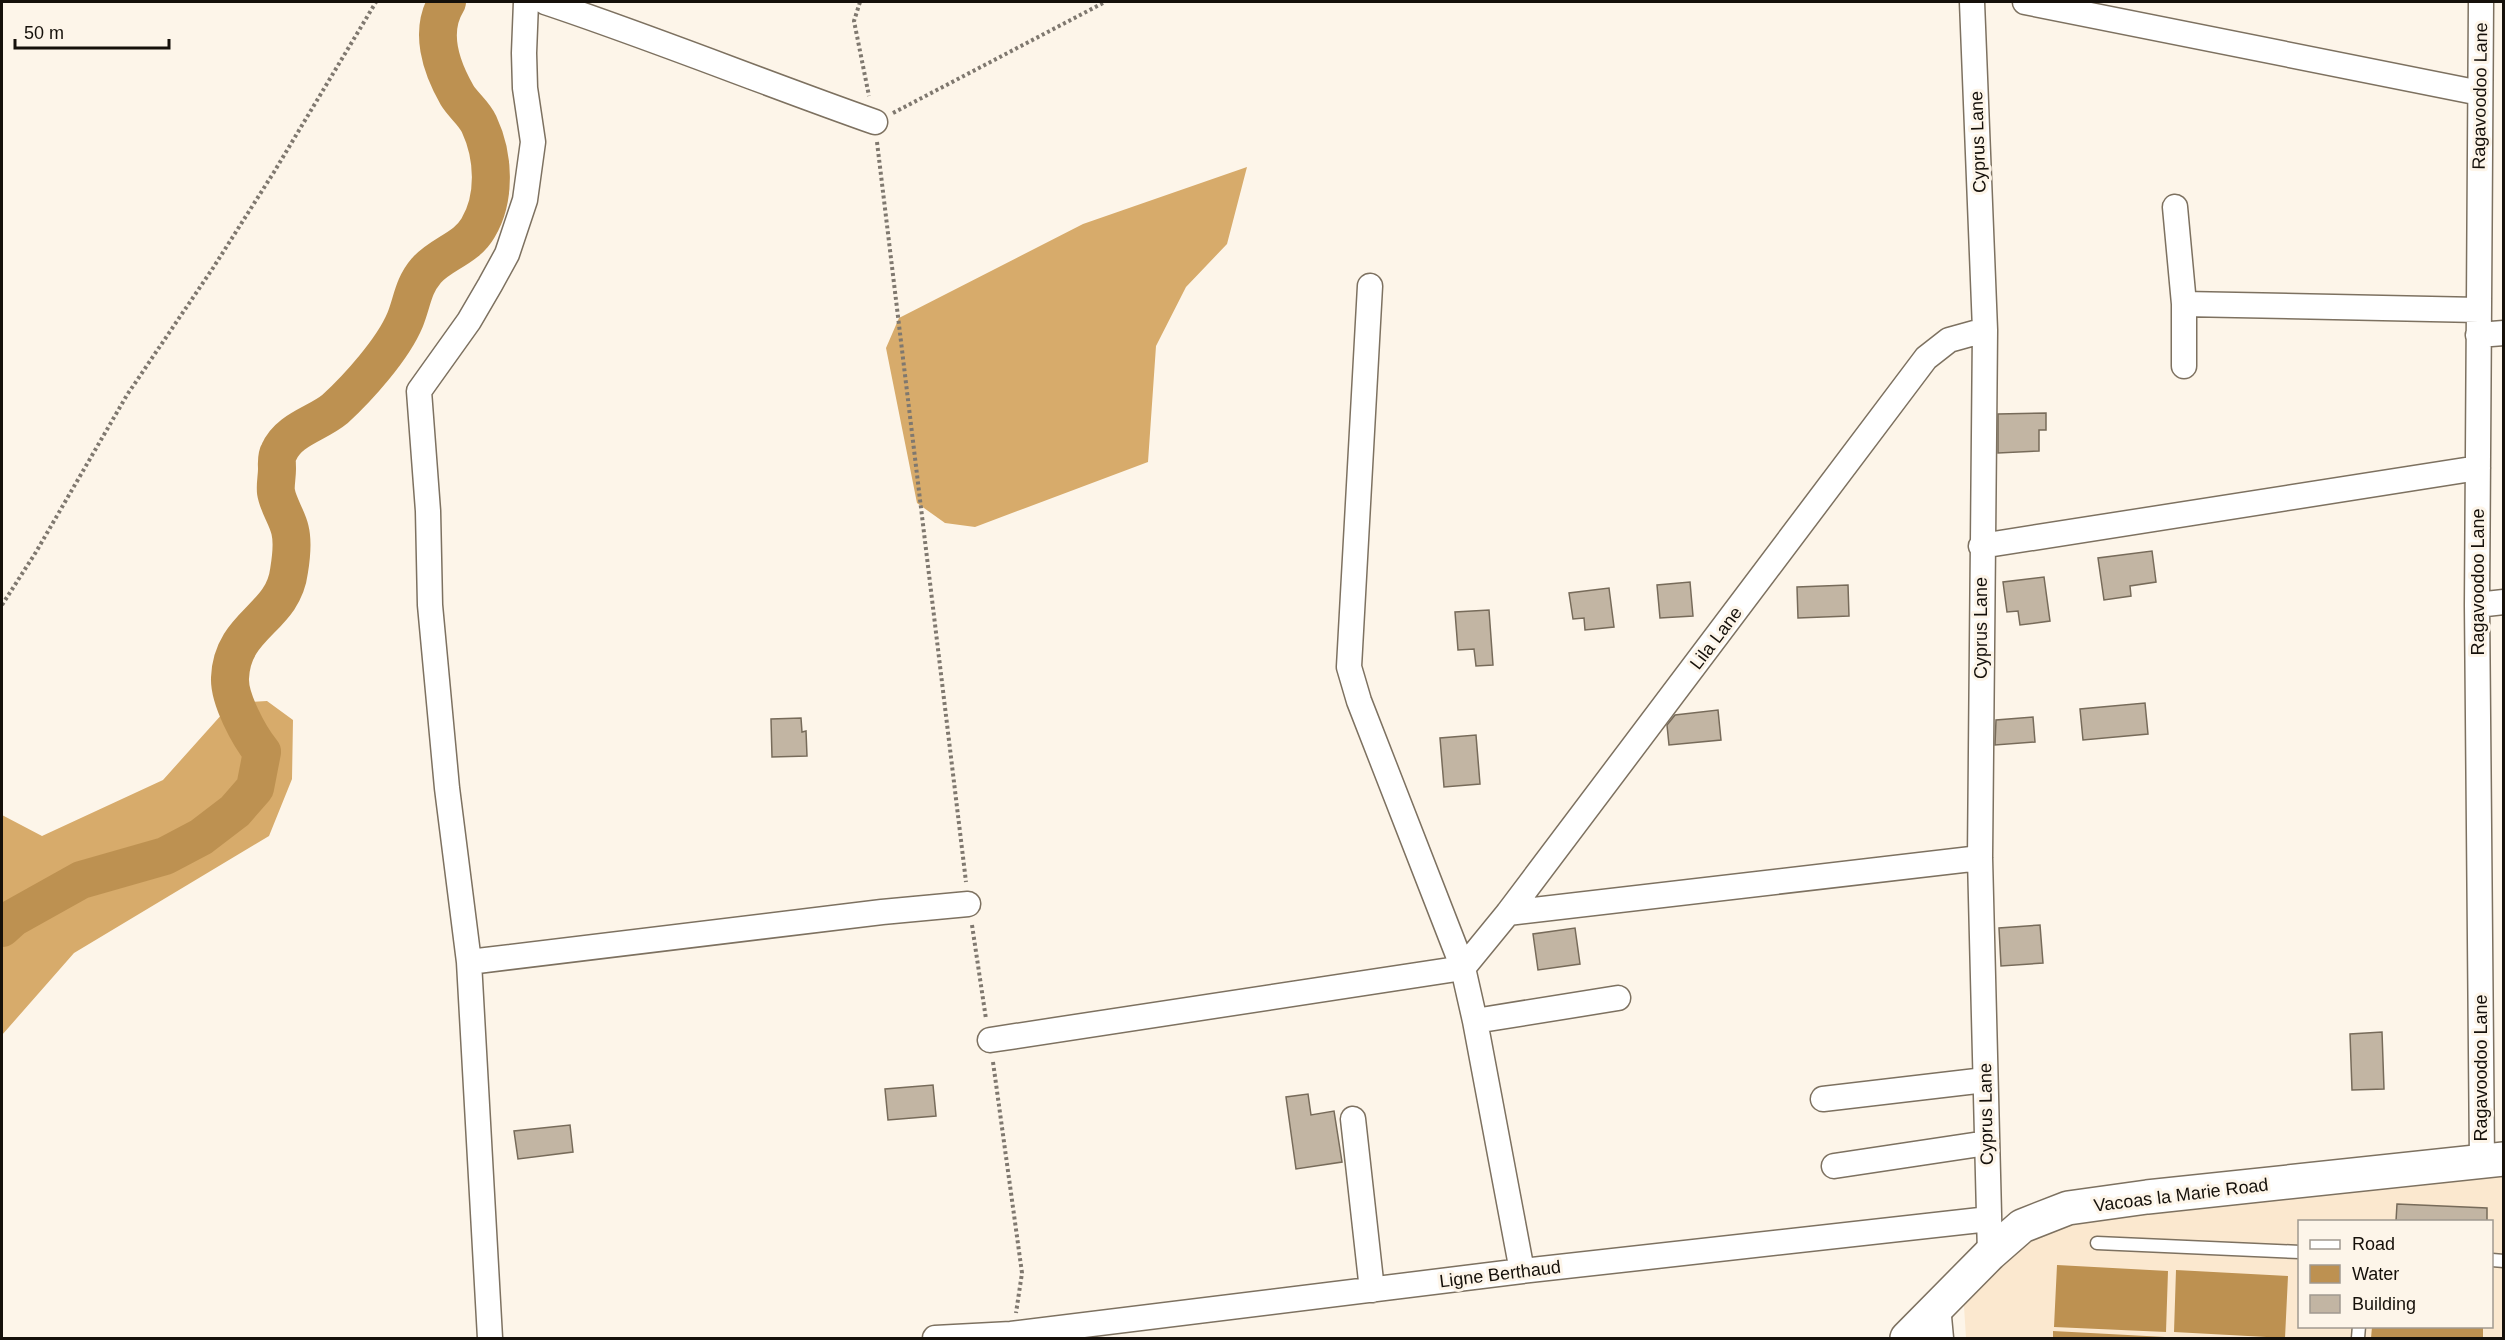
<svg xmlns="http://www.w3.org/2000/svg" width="2505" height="1340" viewBox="0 0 2505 1340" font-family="Helvetica,sans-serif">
<rect width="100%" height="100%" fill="#fdf5e9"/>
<!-- built -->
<path fill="#fbe8cf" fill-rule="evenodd" d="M2503 1165V1338H1966L1964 1306 1998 1259 2048 1225ZM2300 1222H2492V1326H2300Z"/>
<!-- forest -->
<path fill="#d7ab6b" d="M1247 167 1227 244 1186 287 1156 346 1148 462 975 527 945 523 917 503 886 348 899 318 1083 224Z
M267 701 293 720 292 779 269 836 74 953 2 1035V815L42 836 163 780 232 703Z"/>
<!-- water -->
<path fill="#bd9151" d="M2057 1265 2168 1271 2166 1332 2054 1327Z
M2176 1270 2288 1276 2285 1338 2174 1332Z
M2372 1327H2483V1338H2371Z
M2053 1331 2165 1337V1338H2053Z"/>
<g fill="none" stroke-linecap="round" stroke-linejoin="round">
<!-- river -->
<path stroke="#bd9151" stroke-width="38" d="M2 928 13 918 81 880 165 856 201 837 235 811 255 788 262 752C249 736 229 699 230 678 232 624 283 619 289 571 291 559 293 542 290 530 287 517 278 505 276 492 275 485 277 477 277 469 277 464 276 457 279 452 289 429 317 424 335 409 358 388 393 349 405 320 412 303 413 286 426 271 440 254 466 249 478 228 496 198 494 156 479 124 474 113 463 105 457 95 441 67 429 31 447 2"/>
</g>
<!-- building -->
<path fill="#c2b5a3" stroke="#776b5a" stroke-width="1.5" d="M2046 413V430H2039V451L1998 453V414Z
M2152 551 2156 582 2130 586 2131 596 2104 600 2098 558Z
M2044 577 2050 621 2020 625 2018 611 2007 612 2003 582Z
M1690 582 1693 616 1660 618 1657 585Z
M1848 585 1849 616 1798 618 1797 587Z
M1609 588 1614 627 1585 630 1584 618 1573 619 1569 593Z
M1489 610 1493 665 1476 666 1474 649 1458 650 1455 612Z
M2145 703 2148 734 2083 740 2080 709Z
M1718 710 1721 740 1669 745 1667 725 1675 715Z
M2033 717 2035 742 1995 745 1996 720Z
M801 718 802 732 806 731 807 756 772 757 771 719Z
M1476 735 1480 784 1444 787 1440 738Z
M2040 925 2043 963 2001 966 1999 928Z
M1575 928 1580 964 1538 970 1533 934Z
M2382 1032 2384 1089 2352 1090 2350 1034Z
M933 1085 936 1116 888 1120 885 1089Z
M1308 1094 1311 1115 1334 1111 1342 1162 1296 1169 1286 1097Z
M570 1125 573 1152 518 1159 514 1131Z
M2397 1204 2487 1208V1221H2396Z"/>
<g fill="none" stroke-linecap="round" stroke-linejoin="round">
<!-- lane casing -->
<g stroke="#7d7160" stroke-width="15">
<path id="lane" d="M2097 1243 2300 1252
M2492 1260 2504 1261
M2358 1338 2359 1326"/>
</g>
<!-- street casing -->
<g stroke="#7d7160" stroke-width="27">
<path id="street" d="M545 2C656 39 764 83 875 122
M1972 2 1985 330 1980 858 1990 1254
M2025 2 2480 93
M2481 2 2477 605 2482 1162
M2175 207 2184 304V366
M1370 286 1349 667 1359 701 1463 968 1475 1021 1522 1271
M2184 304 2479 310
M2478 335 2504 333
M1981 546 2478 468
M2477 605 2504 602
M1508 913 1980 858
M469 962 882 912 968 904
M1475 1021 1618 998
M990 1040 1463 968 1508 913 1926 358 1949 340 1985 330
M1823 1099 1985 1080
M1353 1119 1372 1290
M1834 1166 1987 1143
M1938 1306 1941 1338
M490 1338 469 962 447 788 430 605 428 511 419 391 469 321 490 285 507 254 525 200 533 142 525 88 524 53 526 2
M935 1338 1011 1334 1522 1271 1989 1219"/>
</g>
<!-- secondary casing -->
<g stroke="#7d7160" stroke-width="36">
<path id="secondary" d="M1907 1338 1990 1254 2022 1226 2068 1208 2147 1197 2504 1159"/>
</g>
<!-- path -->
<path stroke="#7f786f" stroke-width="4" stroke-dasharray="3 3" stroke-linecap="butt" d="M860 2 854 21 869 96
M893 113 1105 2
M877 142 966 882
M2 605 36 552 127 395 213 268 274 172 376 2
M972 925 986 1019
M993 1062 1022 1273 1016 1313"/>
<!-- lane -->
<use href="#lane" stroke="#fff" stroke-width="12"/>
<!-- street -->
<use href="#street" stroke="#fff" stroke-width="24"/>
<!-- secondary -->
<use href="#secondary" stroke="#fff" stroke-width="33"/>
</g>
<g text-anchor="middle" stroke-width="6" stroke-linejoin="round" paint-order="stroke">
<!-- street labels -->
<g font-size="18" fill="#15100a" stroke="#fdf5e9">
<text transform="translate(2480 96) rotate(-89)" y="6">Ragavoodoo Lane</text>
<text transform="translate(1978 142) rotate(-92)" y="6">Cyprus Lane</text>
<text transform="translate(2478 582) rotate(-90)" y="6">Ragavoodoo Lane</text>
<text transform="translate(1981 628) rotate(-90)" y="6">Cyprus Lane</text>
<text transform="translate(1716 638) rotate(-53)" y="6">Lila Lane</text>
<text transform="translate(2481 1068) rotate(-90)" y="6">Ragavoodoo Lane</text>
<text transform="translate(1986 1114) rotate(-91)" y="6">Cyprus Lane</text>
<text transform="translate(2181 1195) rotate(-7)" y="6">Vacoas la Marie Road</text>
<text transform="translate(1500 1274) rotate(-7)" y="6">Ligne Berthaud</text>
</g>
</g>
<!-- border -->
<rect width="2505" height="1340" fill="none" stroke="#15100a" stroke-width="6"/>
<!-- legend -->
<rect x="2298" y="1220" width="195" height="108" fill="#fdf5e9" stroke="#a09990" stroke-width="1.5"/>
<rect x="2310" y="1240" width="30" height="9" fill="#ffffff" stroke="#a09990" stroke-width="1.5"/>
<text x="2352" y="1250" font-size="18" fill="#15100a">Road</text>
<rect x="2310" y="1265" width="30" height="18" fill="#bd9151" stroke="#a09990" stroke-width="1.5"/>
<text x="2352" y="1280" font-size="18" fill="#15100a">Water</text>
<rect x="2310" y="1295" width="30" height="18" fill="#c2b5a3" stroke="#a09990" stroke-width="1.5"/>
<text x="2352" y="1310" font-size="18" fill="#15100a">Building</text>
<!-- scale -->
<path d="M15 39v9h154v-9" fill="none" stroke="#15100a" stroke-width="3"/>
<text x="24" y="39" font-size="18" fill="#15100a" stroke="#fdf5e9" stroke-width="4.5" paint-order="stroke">50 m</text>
</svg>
